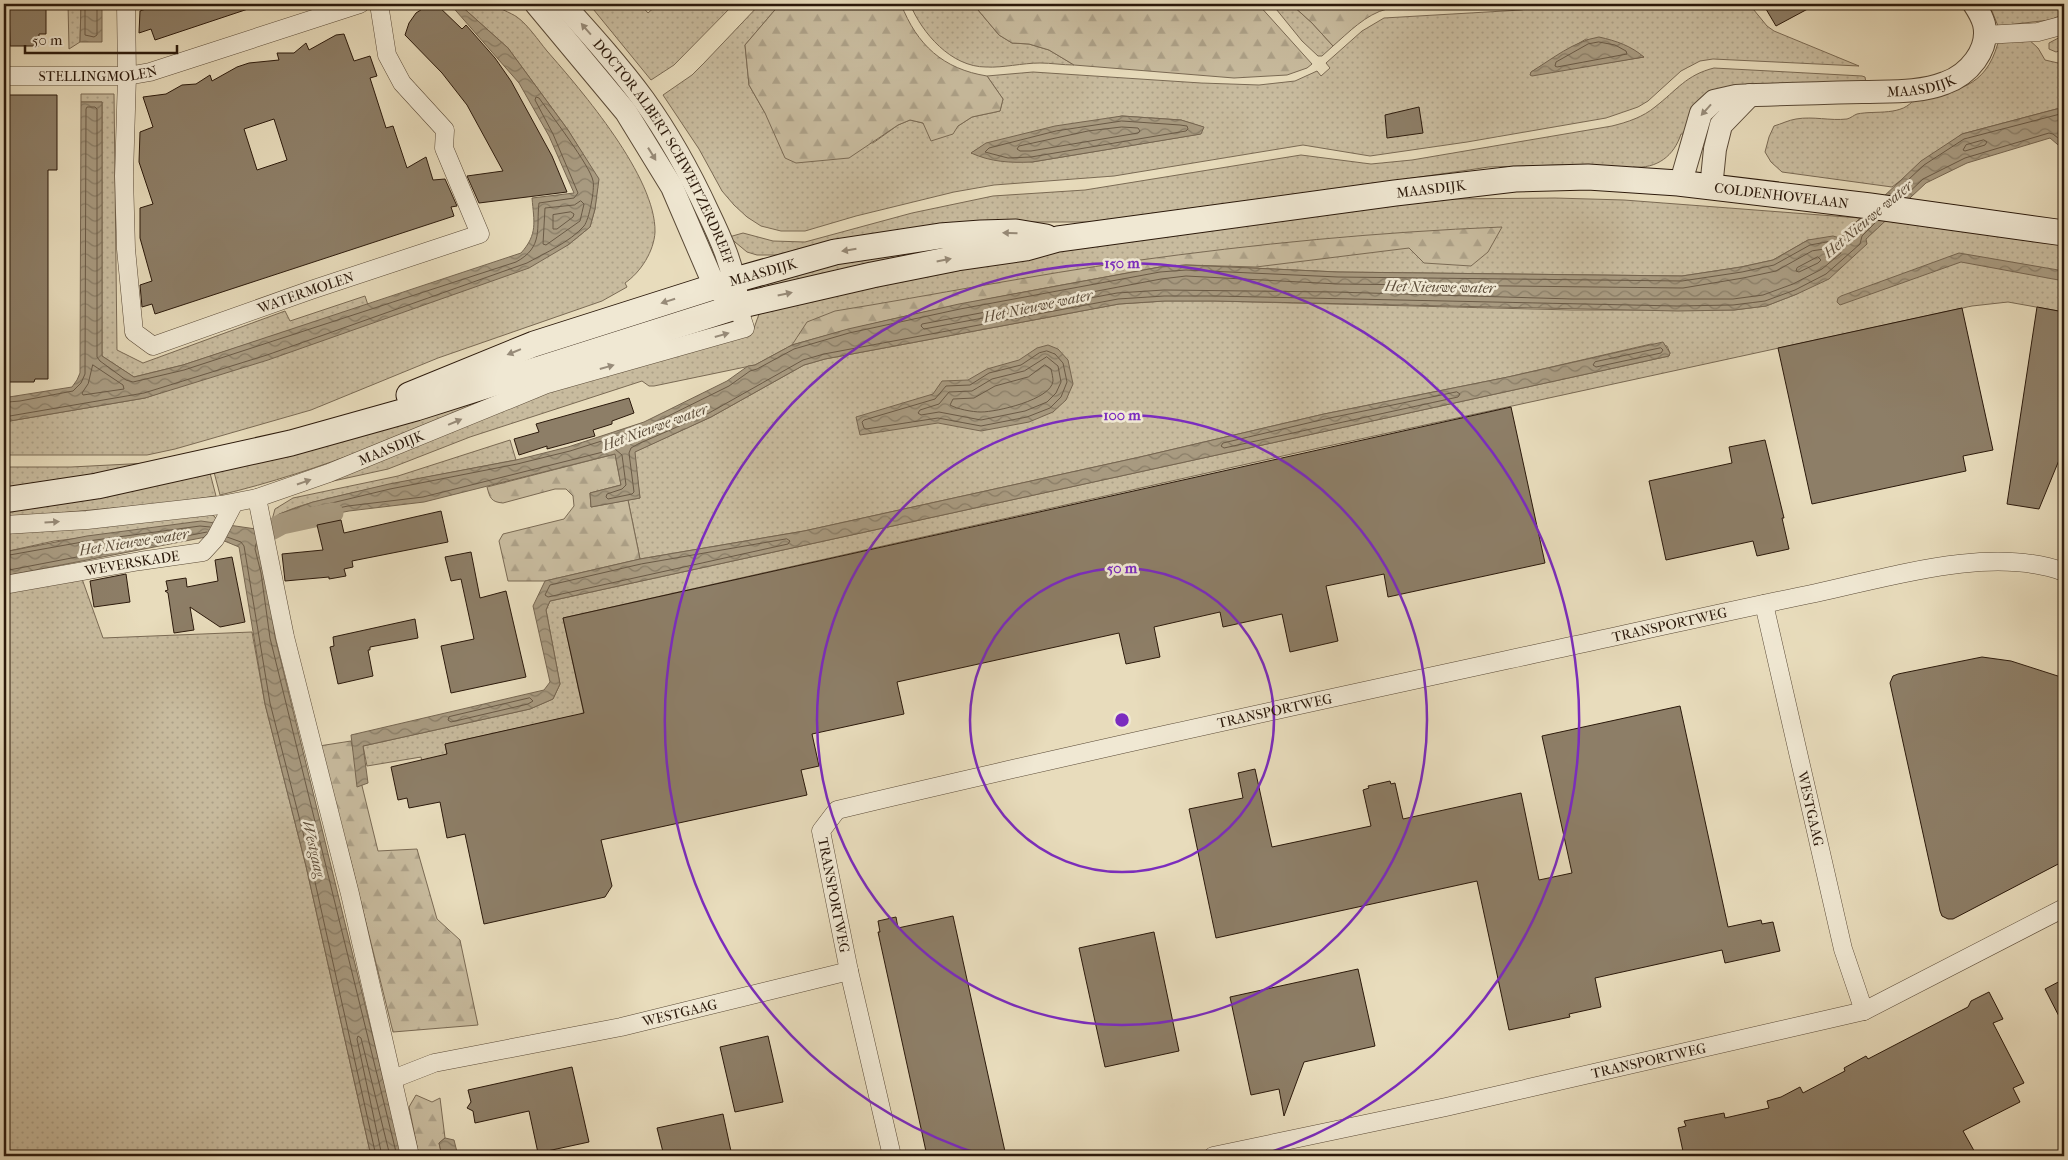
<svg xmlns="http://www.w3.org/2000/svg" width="2068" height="1160" viewBox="0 0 2068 1160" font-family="'IM FELL French Canon',serif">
<defs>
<pattern id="grass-dots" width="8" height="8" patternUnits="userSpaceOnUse" patternTransform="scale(1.25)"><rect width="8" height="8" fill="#c8bb9e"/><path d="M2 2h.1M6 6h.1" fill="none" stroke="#aca087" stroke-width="1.8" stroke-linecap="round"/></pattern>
<pattern id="forest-firs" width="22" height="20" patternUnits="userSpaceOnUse" patternTransform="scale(1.25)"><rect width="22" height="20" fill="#c8bb9e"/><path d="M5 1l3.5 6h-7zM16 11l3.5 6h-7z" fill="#aca087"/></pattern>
<pattern id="water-waves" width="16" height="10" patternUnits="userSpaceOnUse" patternTransform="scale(1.25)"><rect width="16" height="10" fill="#a89a80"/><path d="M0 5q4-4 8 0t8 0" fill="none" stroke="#897d67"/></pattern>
</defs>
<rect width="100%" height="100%" fill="#e8dcbc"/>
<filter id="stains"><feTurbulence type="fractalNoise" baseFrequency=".004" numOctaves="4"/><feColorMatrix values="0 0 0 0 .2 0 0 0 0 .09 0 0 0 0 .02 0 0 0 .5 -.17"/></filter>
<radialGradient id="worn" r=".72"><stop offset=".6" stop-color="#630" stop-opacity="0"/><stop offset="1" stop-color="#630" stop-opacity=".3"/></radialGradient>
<!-- grass -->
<path fill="url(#grass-dots)" stroke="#7a6a54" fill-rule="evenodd" d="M68 4H81L80 42 69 49Z
M459 4C468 4 480 2 489 4 493 5 513 14 517 17 528 25 538 40 547 51 582 91 656 177 655 232 654 251 641 272 625 283L627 287 602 301 438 358 311 410 175 449 147 455H4V422L145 398 189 383 568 245 590 227 595 209 598 179 568 130 508 48Z
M589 4H640L648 13 658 4H734L674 65 651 80Z
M760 4H780L745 45 749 85 765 113 873 143 898 125 910 120 923 123 958 126 972 117 1000 111 1003 99 987 76 1033 72 1201 83 1259 85 1295 81 1317 71 1321 76 1330 68 1326 63 1362 31 1384 18 1521 10 1551 4H1749L1767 26 1774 31 1859 66 1713 59 1700 61 1681 71 1648 101 1638 107 1606 118 1467 142 1370 156 1303 145 1114 176 994 185 954 192 856 216 805 231H781L761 226 747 217 734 205 722 191 699 149 663 95 692 75 704 63ZM1586 39 1644 57 1531 75V72ZM1122 116 1181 120 1203 127 1200 134 1032 162 971 153 981 147Z
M910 4H973L999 35 1012 43 1029 44 1049 50 1074 65C1063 65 1051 63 1040 63 1022 63 1003 68 986 67 951 67 922 33 910 4Z
M1272 4H1291L1312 23 1333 46 1322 56H1318L1302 41Z
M1989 4H2064V14L2050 20 1998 26Z
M2064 35V49L2056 52 2049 49V43Z
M2027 38 2038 48 2045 60 2058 63 2064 61V107L1962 134 1892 187 1782 172 1771 162 1765 152 1769 137 1774 126C1781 124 1789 120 1796 119 1813 116 1830 121 1847 119 1851 118 1854 115 1857 114 1875 110 1903 117 1915 98 1956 91 1985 89 1998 43L2007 39Z
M1714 68 1862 76 1865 77 1866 83 1734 85 1717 90 1684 134H1681C1674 156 1657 169 1633 167L1632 169 1559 165 1489 167 1109 222H1002L828 243 776 255H757L747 252 729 237 743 233 773 241 805 242 912 213 993 196 1085 190 1301 155 1371 164 1412 160 1612 126C1628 122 1643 117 1655 107 1677 90 1686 75 1714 68Z
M81 94H114L117 350 143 363 285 311 290 321 365 296 368 305 183 365 134 377 102 356V102H81Z
M1555 198 1624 200 1860 218 1840 238 1808 240 1773 260 1741 267 1682 276 1338 272 1186 265 1160 267 848 329 792 345 755 365 654 386H649L642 381 470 437 388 469 306 487 549 389 753 331 759 314 949 265 1372 206 1450 199Z
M1885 221 1924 223 2064 242V312L2008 302 1972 306 1296 453 563 618 585 719 573 716 445 744 451 773 425 778 421 757 367 766 363 746 530 709 553 699 560 684 546 610 550 601 1669 356 1670 353 1667 346 1651 344 1508 377 1324 414 1140 457 804 531 640 559 628 500 640 498 634 452 711 417 804 365 825 359 1119 304 1164 301H1214L1572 310H1734L1766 306 1797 294 1865 239Z
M1018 241 770 291 766 278 905 250Z
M512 389C417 430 321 471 220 495L214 472Z
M510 440 516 460C459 471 403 481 347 494 327 499 285 507 272 520L275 509 293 498 398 476Z
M149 463V464L4 490V467H71Z
M210 473 216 496 168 503 4 518V510Z
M209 512 215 517 217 523 54 541 4 552V530Z
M81 576 103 638 252 632 265 704 306 866 371 1156H4V588Z"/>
<!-- forest -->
<path fill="url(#forest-firs)" stroke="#7a6a54" d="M780 4H901C917 45 943 69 987 76L1003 99 1000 111 972 117 958 126 953 134 931 141 923 123 910 120 898 125 849 158 796 163 785 158 765 113 749 85 745 45Z
M973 4H1258L1312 64 1307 68 1287 75 1234 78 1074 65 1049 50 1029 44 1012 43 999 35Z
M1291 4H1453C1431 8 1408 5 1387 9 1366 14 1348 33 1333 46L1312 23Z
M1502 227 1488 252 1471 266 1424 263 1409 248 1256 267 1186 265 1160 267C1037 290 913 310 792 345L807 322 835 311C934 295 1033 275 1133 261 1255 244 1378 232 1502 227Z
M615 454 621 485 590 493 591 507 628 500 640 559 545 581H508L499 541 503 534 564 519 574 506 573 496 566 489H555L503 503C491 502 490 498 487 487Z
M351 741 378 851 417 849 437 919 460 940 478 1025 393 1032 350 858 319 746Z
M416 1095 432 1102 440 1098 445 1138 439 1143 442 1156H419L409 1107Z"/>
<!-- water -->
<path fill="url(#water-waves)" stroke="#766651" d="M81 4H102V42H80Z
M443 4H459L508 48 568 130 599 179 595 209 590 227 568 245 529 268 268 360 145 398 4 422V394H8L9 397 72 387 77 380 80 373 81 102H102V356L134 377 183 365 521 253C538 234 534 222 532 198L574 193 549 136 519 83 450 4 444 9Z
M1599 37C1617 41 1631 46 1644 57L1532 76 1530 75 1531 72C1552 59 1574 41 1599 37Z
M2064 107V150L2050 138 1967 163 1926 183 1866 239 1867 244 1829 279 1797 294 1766 306 1734 310 1678 311 1214 301H1165L1119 304 825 359 804 365 711 417 635 452 640 498 591 507 590 493 621 485 615 454 424 502 349 511 289 523 282 531 260 547 266 572 275 637 402 1156H371L306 866 265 704 239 547 222 540 206 537 4 576V552L87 536 201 521 256 529 258 534 273 527 272 520 279 514 313 502 389 484 516 460 568 447 644 422 727 381 748 366 755 365 792 345 848 329 959 304 1160 267 1186 265 1338 272 1682 276 1741 267 1773 260 1808 240 1833 236 1840 238 1921 161 1962 134Z
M1122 116 1181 120 1204 127 1201 134 1032 162C1010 163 991 162 971 153L986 143 1055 126Z
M1959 253 2064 271V281L1961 262 1840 305 1837 302 1838 298 1841 296Z
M1663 342 1670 353 1669 356 550 601 546 610 560 684 553 699 530 709 363 746 368 783 357 787 351 735 544 690 550 682 533 606 545 581 640 559 804 531 1140 457 1324 414 1508 377Z
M1048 345 1058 349 1068 360 1073 384 1066 400 1053 412 1029 422 981 431 938 423 860 435 856 417 933 394 942 381 968 380 987 369 1019 360 1037 348Z
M445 1138 454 1140 458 1156H442L439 1143Z"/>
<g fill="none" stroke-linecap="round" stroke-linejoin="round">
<!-- shore -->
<path stroke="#6a5a46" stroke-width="1" d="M85 4V35L94 37 97 35V4
M1599 42 1615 45 1626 51 1627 54 1557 67 1555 66 1556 62 1588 44Z
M1122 121 1180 125 1187 126 1188 129 1186 131 1031 157 1008 158 985 152 989 148 1056 131Z
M1122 127 1138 128 1140 131 1138 133 1031 151H1020L1017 149 1019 146 1088 131Z
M1984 140 1987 142 1985 145 1965 151 1963 150 1966 145Z
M1892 195 1924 165 1964 139 2064 113
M1904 197 1923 179 1965 158 2049 133 2053 134 2064 143
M581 201 584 204 580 221 546 245 543 244 545 208 574 205Z
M571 212 574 214 573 217 557 229H553V215Z
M1866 219 1841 243 1832 241 1810 245 1774 265 1742 272 1682 281 1338 277 1186 270 1160 272 960 309 849 333 794 349 757 369 750 371 729 386 646 427 570 451 517 464 390 489 315 507 308 509 307 512 310 514 348 506 423 497 615 449 622 455 626 485 622 489 607 494 606 497 608 499 632 494 634 492 629 453 631 448 638 444 709 413 803 360 824 354 1118 299 1164 296H1214L1677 306 1733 305 1765 301 1795 290 1826 274 1860 244 1862 236 1877 221
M1832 248 1840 250 1841 253 1822 269 1793 284 1763 295 1733 299H1572L1335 292 1164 290 1117 293 924 329 921 326 922 324 1161 279 1186 276 1338 284 1683 288 1743 278 1776 271 1812 251Z
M1818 257 1821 260 1818 263 1799 272 1796 271 1797 268Z
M1661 348 1663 350 1661 353 1596 367 1593 365 1595 362Z
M1047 351 1055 354 1063 363 1067 382 1061 397 1050 408 1027 417 981 426 938 418 866 429 864 428 862 422 864 420 935 399 946 386 970 385 989 373 1021 365 1039 353Z
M1047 357 1058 366 1061 382 1056 393 1047 402 1025 411 981 420 939 412 921 415 918 413 920 410 939 404 949 392 972 391 992 379 1024 371Z
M93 365 123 385 124 389 83 395 82 393 88 384Z
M1045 365 1051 369C1052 373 1053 378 1053 381 1051 400 996 412 981 412 972 412 957 409 950 405L953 399 974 398 995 386 1028 377Z
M1457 392 1460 394 1458 397 1224 448 1221 446 1223 443 1325 419Z
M4 399 8 402 20 401 73 391 81 383 85 374 86 109 87 107H95L97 109V357L100 361 126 380 133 382 184 370 516 262C544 247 536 228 539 203L574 198 578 193 553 134 535 100 536 97 539 98C549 112 591 167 593 181 595 189 589 220 584 226 570 242 545 253 527 263L267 355 144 393 4 417
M227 537 241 542 244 546 270 703 311 864 376 1156
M787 539 790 541 788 544 548 597 545 595 550 585 641 564Z
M256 544 255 549 261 573 270 638 397 1156
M4 556 88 541 200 526 210 527
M4 571 207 532
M530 698 533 701 528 704 451 722 448 720 449 717Z
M382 1156 357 1039 358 1036 361 1038 390 1156"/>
<!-- canal -->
<path stroke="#a89a80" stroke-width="21" d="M269 531 282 524 333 513"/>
</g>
<!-- building -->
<path fill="#8d7e67" stroke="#2b190b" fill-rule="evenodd" d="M9 4H46V34H39V46H10Z
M160 4H253L254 7 155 40 151 29 139 33 140 11Z
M436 4 462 29 466 25 495 58 511 81 552 156 567 192 479 203 467 176 503 171 467 105 442 73 405 35 409 23 416 13 427 6Z
M1763 4H1817L1776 26Z
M344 34 354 61 370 56 377 76 370 78 386 128 393 126 407 168 426 157 433 180 445 179 457 206 451 207 454 216 155 314 152 304 142 307 140 285 152 281 140 238V208L153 204 139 162 140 132 153 127 143 97 166 94 182 85 196 84 210 75 212 81 237 67 249 63 279 60 277 53H294L306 43 309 50 336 35ZM274 119 287 160 257 170 244 129Z
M8 95H57V170H48V379H35L34 382H9Z
M1419 107 1423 133 1387 138 1385 115Z
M2037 307 2064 312V448L2039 509 2007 504Z
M1962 308 1993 450 1963 456 1966 471 1812 504 1778 348Z
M629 398 634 413 612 421V424L593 430 595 436 547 449V446L519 455 514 439 539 432 536 424Z
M1511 407 1545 563 1388 597 1384 574 1326 586 1338 641 1290 652 1282 614 1223 627 1220 612 1154 627 1160 657 1126 664 1119 633 897 682 904 714 812 734 819 766 801 770 807 795 601 840 612 886 605 897 484 924 465 834 447 838 440 802 409 808 407 798 398 800 391 767 447 754 445 744 584 713 563 618Z
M1765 440 1784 518H1782L1789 549 1757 556 1753 541 1666 560 1649 481 1732 463 1729 447Z
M441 511 448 542 352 561 353 567 344 569 346 576 329 579V577L285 581 282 554 323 550 317 525 341 520 344 533Z
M471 552 480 598 506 591 526 677 451 693 441 646 474 639 461 579 451 581 445 557Z
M232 557 245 622 220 627 190 607 194 630 174 633 168 593 165 591 168 590 166 581 186 578 187 587 218 581 215 560Z
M126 574 130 602 94 607 90 581Z
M415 619 418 638 370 647V650H368L373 676 338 684 330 647 334 646 333 637Z
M1982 657 2011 661 2064 678V861L1953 919H1948L1942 916 1940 911 1890 683 1893 676 1898 674Z
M1680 706 1728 927 1761 920 1762 924 1773 922 1780 951 1725 963 1722 950 1595 978 1601 1007 1569 1014 1570 1017 1509 1030 1477 881 1216 938 1189 809 1243 798 1238 773 1255 769 1272 847 1371 826 1363 790 1369 788 1368 786 1390 781 1391 784 1395 783 1403 819 1521 793 1539 880 1572 873 1542 736Z
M953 916 992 1093 1006 1156H927L917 1110 878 932H880L878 921 896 917 898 928Z
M1154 932 1179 1051 1105 1067 1079 948Z
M1358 969 1375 1046 1304 1062 1284 1116 1279 1089 1251 1095 1230 997Z
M2064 979V1026L2045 989Z
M1989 992 2003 1019 1993 1023 2024 1083 2013 1088 2020 1102 1963 1131 1977 1156H1684L1678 1128 1686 1126 1684 1121 1724 1113 1725 1118 1769 1108 1767 1101 1781 1097 1800 1087 1803 1093 1845 1071 1844 1068 1866 1056 1868 1059 1968 1007 1971 1001Z
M768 1036 783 1102 735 1112 720 1047Z
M572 1067 589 1142 538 1153 529 1111 475 1123 473 1111 467 1108 471 1102 468 1090Z
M723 1114 732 1156H664L657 1128Z"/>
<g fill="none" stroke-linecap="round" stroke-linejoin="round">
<!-- minor casing -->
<g stroke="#5a4a37" stroke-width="19">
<g id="minor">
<path id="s1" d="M126 4 127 76 124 176 126 249 134 332 153 346 311 290 480 234 444 148 445 130 402 83 387 55 379 4"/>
<path d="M1984 35 2038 32 2064 25"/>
<path id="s2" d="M4 76H127L150 72 360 4"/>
<path d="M257 498 285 637 350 894 410 1156"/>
<path id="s3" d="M4 525 87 520 221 505 257 498 329 473 547 384 745 328 738 306"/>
<path id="s4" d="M4 585 140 561 203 552 215 539 234 503"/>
<path id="s5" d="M1764 604 1843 949 1864 1011"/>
<path id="s6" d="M393 1079 434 1063 621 1027 849 971"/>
<path id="s7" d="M892 1156 849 971 821 831 837 810C1089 750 1341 696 1594 641 1668 625 1742 608 1816 593 1890 577 1992 545 2064 572"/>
<path id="s8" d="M1213 1156 1446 1107 1864 1011 2064 908"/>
</g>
</g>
<!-- tertiary casing -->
<g stroke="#5a4a37" stroke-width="24">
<g id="tertiary">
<path d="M536 4 626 112 672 187 715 287 738 306"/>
<path id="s9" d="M563 4C591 35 619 66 644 100 669 135 690 173 708 212 721 239 734 268 737 298"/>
<path id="s10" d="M1678 183 1683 175 1701 113 1714 101 1736 96C1778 94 1820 93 1862 92 1889 91 1920 93 1945 83 1968 75 1990 50 1984 24 1982 17 1978 10 1974 4"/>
<path d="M1711 188 1715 149 1721 125 1750 95"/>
</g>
</g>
<!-- secondary casing -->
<g stroke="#2b190b" stroke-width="27">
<g id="secondary">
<path id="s11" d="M409 395 534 344 735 280 835 252 940 236 981 233 1016 232 1046 237"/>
<path id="s12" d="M4 500 97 486 291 443 416 408 738 306 872 275 957 258 1026 248 1058 239 1395 193 1515 179 1588 177 1678 183 1870 206 2064 233"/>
</g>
</g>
<!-- minor -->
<use href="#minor" stroke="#f0e8d3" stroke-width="18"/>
<!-- tertiary -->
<use href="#tertiary" stroke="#f0e8d3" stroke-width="22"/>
<!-- secondary -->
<use href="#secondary" stroke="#f0e8d3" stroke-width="25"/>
</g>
<!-- one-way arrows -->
<defs><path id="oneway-solid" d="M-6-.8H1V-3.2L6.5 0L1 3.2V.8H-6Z" transform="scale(1.25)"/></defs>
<g fill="#978b79">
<use href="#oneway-solid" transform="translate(586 29) rotate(-131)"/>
<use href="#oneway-solid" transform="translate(1706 110) rotate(132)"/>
<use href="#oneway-solid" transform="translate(652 154) rotate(58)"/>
<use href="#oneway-solid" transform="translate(1010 233) rotate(-179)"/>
<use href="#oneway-solid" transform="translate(849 250) rotate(171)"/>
<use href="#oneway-solid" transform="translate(944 260) rotate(-11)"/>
<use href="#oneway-solid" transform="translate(785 294) rotate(-12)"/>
<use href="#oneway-solid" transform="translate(668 301) rotate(162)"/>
<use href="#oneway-solid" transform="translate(722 335) rotate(-16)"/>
<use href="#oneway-solid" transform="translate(514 352) rotate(158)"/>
<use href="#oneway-solid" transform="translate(607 367) rotate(-16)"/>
<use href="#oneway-solid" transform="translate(455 422) rotate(-23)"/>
<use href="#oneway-solid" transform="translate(304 482) rotate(-19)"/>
<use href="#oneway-solid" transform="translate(52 522) rotate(-4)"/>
</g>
<!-- distance rings -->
<g fill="none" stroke="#7b2cbf" stroke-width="2.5">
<circle cx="1122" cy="720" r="152"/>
<circle cx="1122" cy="720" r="305"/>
<path d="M985 1156A457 457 0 1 1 1259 1156"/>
</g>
<g text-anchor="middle" stroke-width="5" stroke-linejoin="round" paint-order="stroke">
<!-- street labels -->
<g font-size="14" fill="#2b190b" stroke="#f0e8d3">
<text dy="5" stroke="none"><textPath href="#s2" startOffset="94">STELLINGMOLEN</textPath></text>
<text dy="5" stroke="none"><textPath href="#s10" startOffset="300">MAASDIJK</textPath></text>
<text dy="5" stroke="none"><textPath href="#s9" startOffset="180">DOCTOR ALBERT SCHWEITZERDREEF</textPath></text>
<text dy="5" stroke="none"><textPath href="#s12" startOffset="1464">MAASDIJK</textPath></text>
<text dy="5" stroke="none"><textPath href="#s12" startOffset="1816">COLDENHOVELAAN</textPath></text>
<text dy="5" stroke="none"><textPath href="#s11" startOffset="375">MAASDIJK</textPath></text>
<text dy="5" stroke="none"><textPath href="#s1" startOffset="514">WATERMOLEN</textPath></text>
<text dy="5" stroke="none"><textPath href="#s3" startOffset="398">MAASDIJK</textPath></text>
<text dy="5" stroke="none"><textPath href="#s4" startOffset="130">WEVERSKADE</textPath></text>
<text dy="5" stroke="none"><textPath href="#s7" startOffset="1212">TRANSPORTWEG</textPath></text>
<text dy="5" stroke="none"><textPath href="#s7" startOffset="808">TRANSPORTWEG</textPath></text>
<text dy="5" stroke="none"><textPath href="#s5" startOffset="210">WESTGAAG</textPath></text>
<text transform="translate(834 895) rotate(79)" y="5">TRANSPORTWEG</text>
<text dy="5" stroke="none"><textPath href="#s6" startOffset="295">WESTGAAG</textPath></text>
<text dy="5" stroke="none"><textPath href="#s8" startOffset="446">TRANSPORTWEG</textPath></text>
</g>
<!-- water labels -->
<g font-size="15" font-style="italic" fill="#5d4d3a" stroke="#f0e8d3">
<text transform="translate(1868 219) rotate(-40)" y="5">Het Nieuwe water</text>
<text transform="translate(1440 287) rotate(1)" y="5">Het Nieuwe water</text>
<text transform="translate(1038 306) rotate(-12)" y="5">Het Nieuwe water</text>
<text transform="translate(655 427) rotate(-20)" y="5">Het Nieuwe water</text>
<text transform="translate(134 542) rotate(-9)" y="5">Het Nieuwe water</text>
<text transform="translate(314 849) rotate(77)" y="5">Westgaag</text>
</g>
</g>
<circle cx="1122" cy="720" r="8" fill="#7b2cbf" stroke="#f0e8d3" stroke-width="2.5"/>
<g font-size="15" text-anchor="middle" font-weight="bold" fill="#7b2cbf" stroke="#f0e8d3" stroke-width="5" stroke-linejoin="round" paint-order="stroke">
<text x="1122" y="268">150 m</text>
<text x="1122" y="420">100 m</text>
<text x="1122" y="573">50 m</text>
</g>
<!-- margin -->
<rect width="2068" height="1160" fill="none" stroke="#e8dcbc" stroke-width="20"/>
<rect x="5" y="5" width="2058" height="1150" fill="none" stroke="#2b190b" stroke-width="2.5"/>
<rect x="10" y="10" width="2048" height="1140" fill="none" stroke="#2b190b"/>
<!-- scale -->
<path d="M25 45v8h152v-8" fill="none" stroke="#2b190b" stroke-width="2.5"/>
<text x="32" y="45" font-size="15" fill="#2b190b" stroke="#f0e8d3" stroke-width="4" paint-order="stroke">50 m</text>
<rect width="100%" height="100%" filter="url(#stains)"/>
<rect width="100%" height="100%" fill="url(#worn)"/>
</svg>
